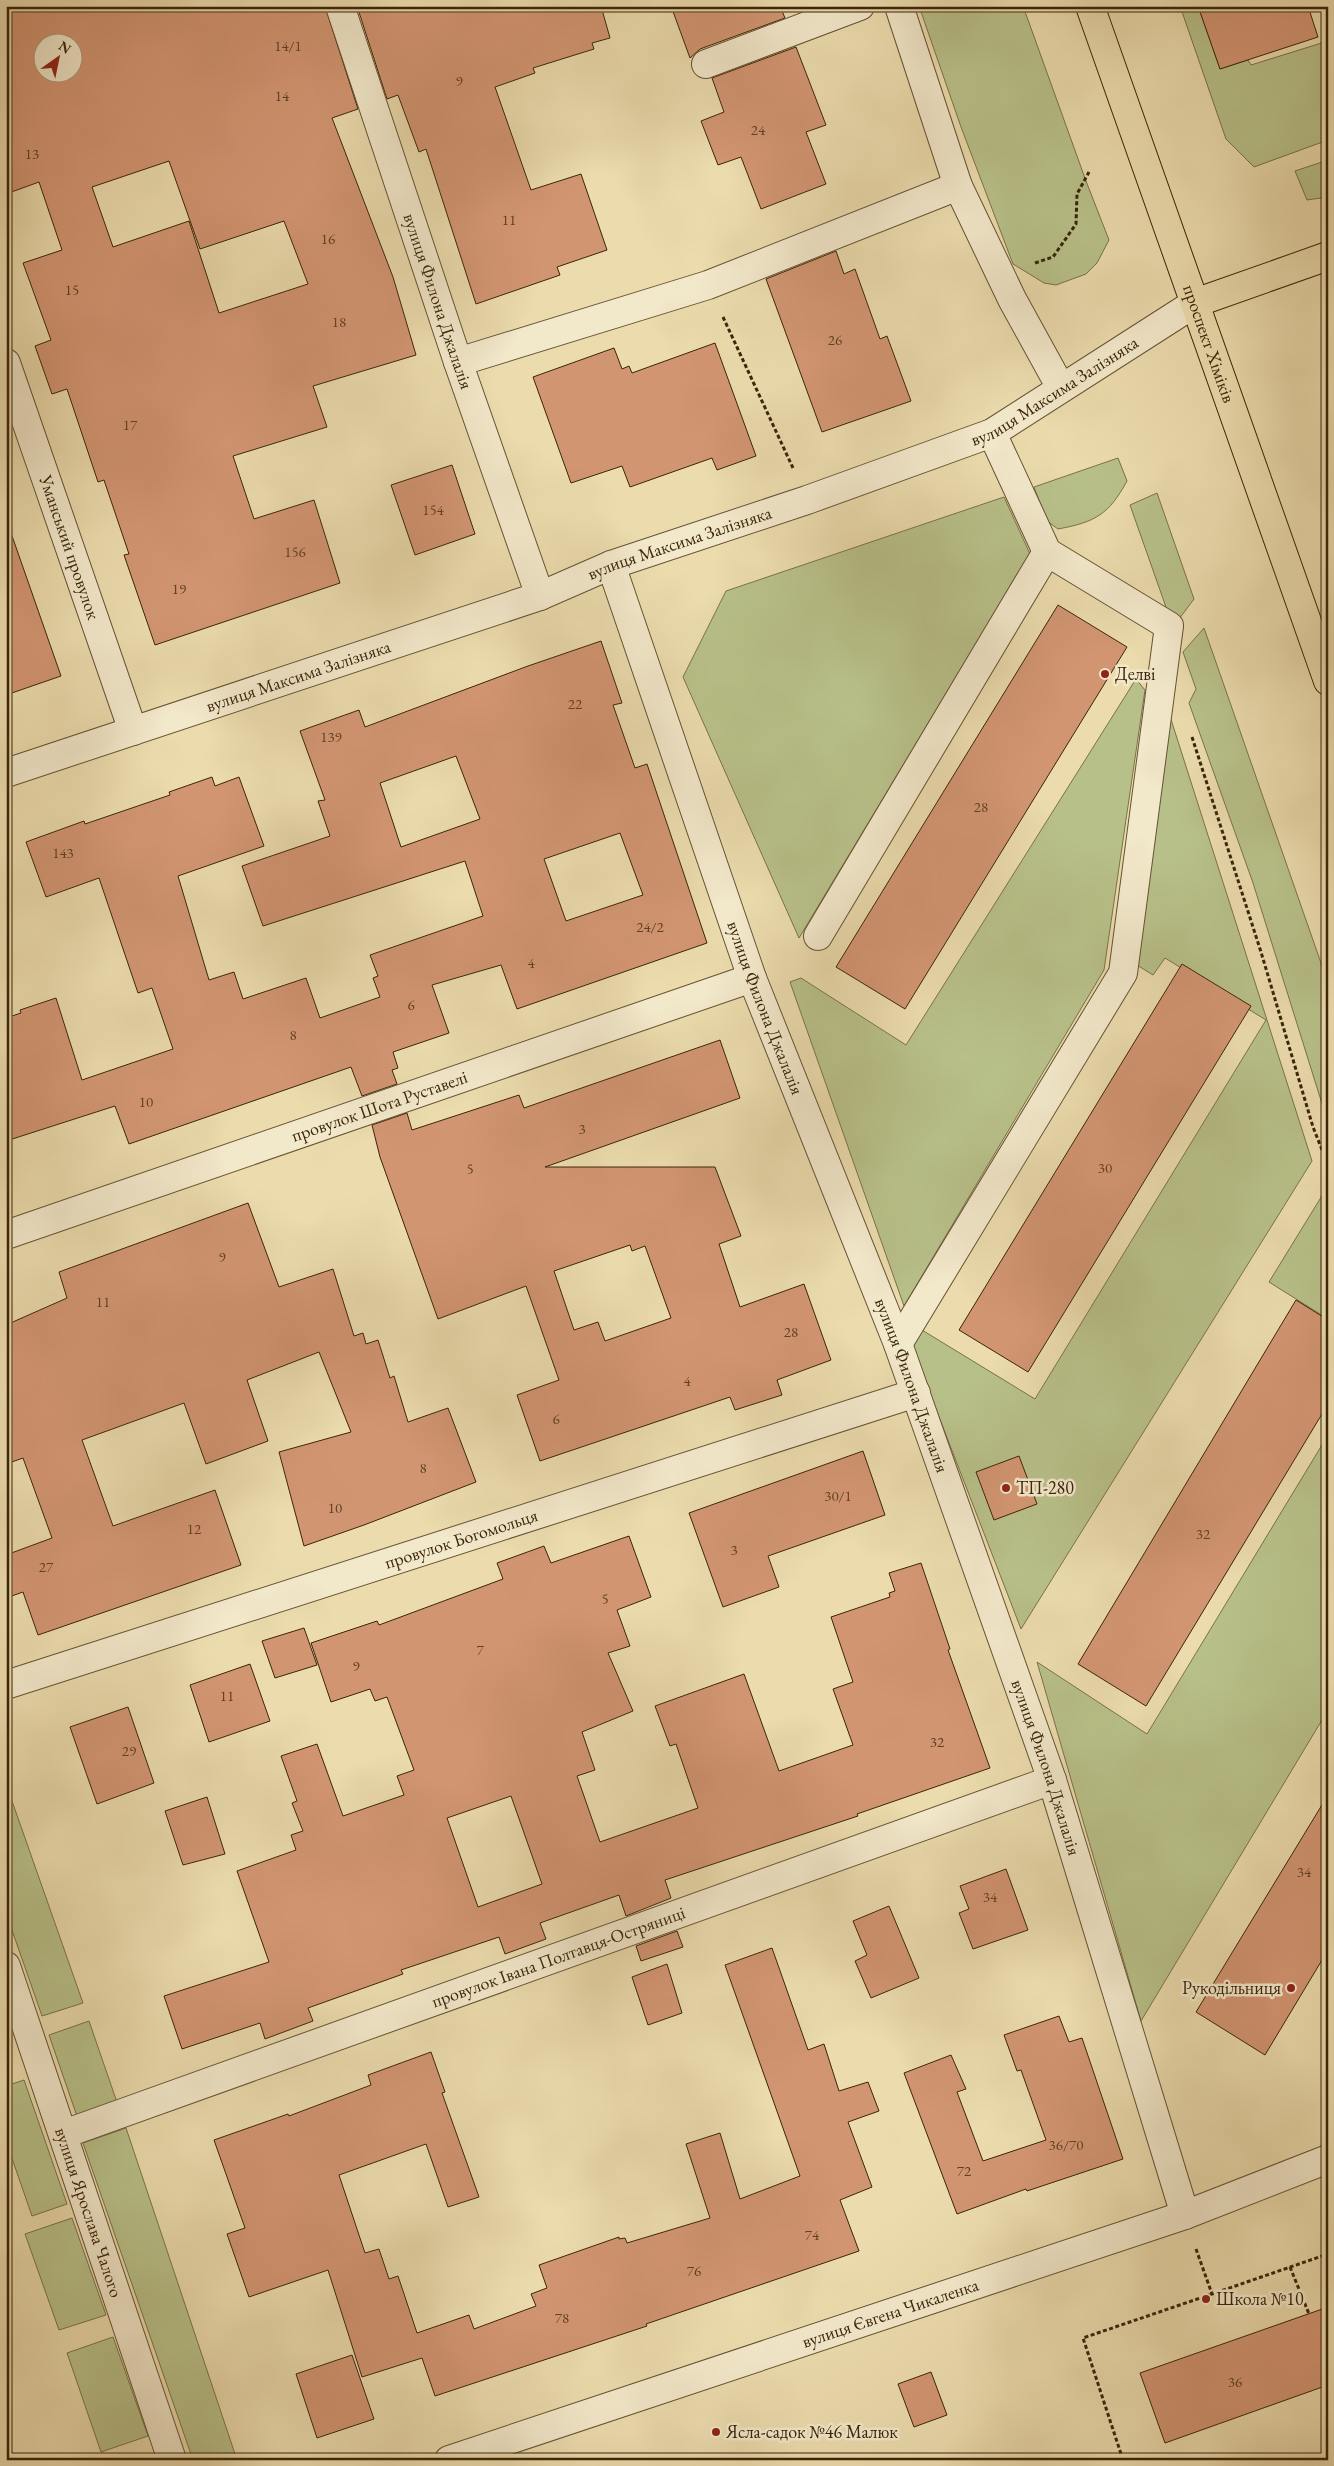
<svg xmlns="http://www.w3.org/2000/svg" width="1334" height="2466" viewBox="0 0 1334 2466" font-family="'EB Garamond',serif">
<rect width="100%" height="100%" fill="#ebdbad"/>
<filter id="stains"><feTurbulence type="fractalNoise" baseFrequency=".004" numOctaves="4"/><feColorMatrix values="0 0 0 0 .2 0 0 0 0 .09 0 0 0 0 .02 0 0 0 .5 -.17"/></filter>
<radialGradient id="worn" r=".72"><stop offset=".6" stop-color="#630" stop-opacity="0"/><stop offset="1" stop-color="#630" stop-opacity=".3"/></radialGradient>
<!-- green -->
<path fill="#b8c089" stroke="#79724a" d="M919 6H1023L1086 181 1109 240 1097 263 1086 274 1056 285 1044 283 1013 264 961 127Z
M1180 6H1198L1220 69 1248 60 1251 65 1328 41V140L1254 167 1226 139Z
M1328 160V197L1307 200 1295 171Z
M1118 458 1127 481C1109 514 1096 522 1058 529L1047 521 1034 487Z
M1157 493 1194 599 1173 627 1130 505Z
M1004 497 1030 554 799 938 683 677 726 591Z
M1204 628 1328 983V1115L1324 1110 1253 883 1189 703 1196 689 1183 652Z
M1136 679 1145 690 1104 970 904 1306 790 982 801 978 906 1045Z
M1168 710 1312 1161 1021 1629 912 1347 922 1330 1035 1399 1266 1020 1165 958 1153 975 1137 965Z
M1328 1186V1319L1269 1282Z
M1328 1435V1710L1141 2021 1037 1662 1147 1734Z
M6 1784 83 2003 42 2016 6 1913Z
M89 2021 120 2111 80 2125 49 2035Z
M24 2080 67 2204 32 2216 6 2141V2086Z
M126 2128 237 2460H193L83 2143Z
M72 2218 106 2315 59 2330 25 2234Z
M113 2337 148 2436 101 2452 67 2353Z"/>
<!-- building -->
<path fill="#d29572" stroke="#3a250a" fill-rule="evenodd" d="M6 6H325L358 109 332 118 393 277 416 355 313 386 327 427 233 456 254 519 314 500 340 583 155 645 124 555 129 554 104 480 98 482 67 389 52 394 35 346 51 340 23 263 62 250 39 182 6 194ZM42 42H72V72H42ZM169 161 200 249 284 221 308 284 219 313 189 221 113 247 92 187Z
M357 6H601L610 38 592 43 594 49 533 68 535 73 495 87 531 190 581 174 607 250 557 267 560 275 476 304 426 149 419 152 398 95 387 99Z
M671 6H780L785 18 700 49 690 58Z
M1198 6H1308L1318 37 1220 69Z
M796 47 826 125 806 132 826 184 761 209 741 157 718 165 701 121 724 112 712 78Z
M836 251 844 274 855 269 880 339 887 336 911 401 822 432 766 279Z
M715 343 756 456 717 470 712 458 630 487 622 466 571 483 533 377 614 348 622 369 629 366 632 373Z
M452 465 475 534 415 555 391 485Z
M11 533 61 676 6 695V534Z
M1058 605 1127 647 905 1009 836 967Z
M601 641 622 703 613 705 635 768 647 764 707 943 517 1009 501 965 432 985 449 1033 393 1052 398 1068 392 1070 397 1084 362 1096 351 1067 129 1144 115 1106 6 1141V1018L21 1013 20 1010 56 998 82 1080 173 1049 152 988 138 993 99 878 46 897 26 842 84 821 85 824 170 795 169 792 212 777 215 786 239 777 264 846 178 876 209 980 234 972 243 999 306 978 320 1018 380 997 373 978 378 976 370 955 483 916 465 861 263 926 242 866 330 836 318 801 325 800 300 731 359 710 365 727 528 666ZM456 756 480 819 401 847 380 783ZM620 833 643 895 566 921 544 859Z
M1182 964 1251 1006 1028 1372 959 1330Z
M720 1040 740 1098 545 1167H715L741 1236 719 1244 740 1307 804 1284 831 1360 777 1380 782 1395 735 1410 730 1397 540 1461 517 1395 559 1380 526 1286 438 1319 380 1157 372 1125 407 1113 412 1130 519 1095 524 1108ZM630 1245 632 1251 645 1246 671 1318 605 1341 598 1322 574 1330 554 1271Z
M248 1203 279 1287 333 1269 354 1336 363 1333 366 1344 378 1340 390 1378 394 1376 408 1422 448 1408 476 1482 364 1525 304 1546 279 1452 351 1432 319 1352 247 1380 268 1441 206 1464 184 1403 82 1440 113 1526 215 1490 241 1565 38 1635 23 1592 6 1598V1555L52 1538 23 1458 6 1464V1325L67 1298 59 1272Z
M1296 1300 1328 1320V1404L1146 1706 1078 1664Z
M863 1451 885 1515 768 1556 779 1587 723 1607 689 1513Z
M1019 1456 1037 1504 994 1520 976 1472Z
M629 1536 651 1597 617 1610 630 1646 608 1653 633 1711 582 1732 595 1770 577 1776 600 1842 698 1808 676 1744 670 1746 655 1706 744 1674 779 1771 853 1745 833 1689 853 1682 831 1617 890 1597 889 1593 895 1591 889 1573 921 1563 950 1649 948 1650 990 1768 857 1814 858 1816 665 1880 671 1898 626 1916 619 1895 540 1923 546 1939 505 1954 499 1937 401 1970 403 1974 308 2008 313 2021 265 2039 260 2023 182 2049 164 1996 269 1962 237 1871 296 1850 291 1835 303 1831 292 1803 297 1801 281 1756 317 1744 343 1816 404 1795 397 1776 414 1770 387 1697 375 1701 370 1689 331 1702 311 1643 377 1621 379 1625 503 1579 497 1563 544 1546 551 1563ZM511 1796 542 1884 478 1907 447 1818Z
M304 1628 317 1665 275 1678 262 1641Z
M250 1664 270 1721 209 1742 190 1685Z
M128 1707 154 1783 97 1804 70 1727Z
M1328 1795V1950L1265 2055 1196 2012Z
M207 1797 225 1854 183 1865 165 1811Z
M1006 1869 1028 1930 973 1949 959 1913 969 1909 960 1886Z
M889 1906 919 1978 871 1998 855 1961 867 1955 853 1921Z
M677 1931 683 1947 641 1961 636 1946Z
M772 1948 808 2050 824 2044 839 2091 868 2082 879 2111 848 2122 872 2187 840 2200 859 2251 646 2324 647 2326 435 2396 422 2358 362 2377 328 2270 249 2297 227 2234 245 2228 214 2140 288 2114 289 2116 371 2085 368 2075 431 2052 445 2092 442 2093 479 2197 448 2207 426 2144 339 2175 365 2253 379 2249 389 2279 398 2276 417 2333 469 2315 474 2329 536 2306 531 2294 547 2288 539 2265 619 2237V2239L625 2238 627 2243 710 2218 686 2144 720 2133 740 2199 800 2176 725 1965Z
M667 1964 682 2013 648 2025 632 1977Z
M1059 2016 1069 2042 1082 2038 1123 2159 1027 2191 1026 2189 957 2214 904 2073 951 2055 966 2089 957 2092 983 2161 1046 2140 1021 2070 1017 2071 1004 2035Z
M1328 2307V2385L1165 2443 1140 2373Z
M352 2355 374 2419 317 2438 296 2374Z
M931 2372 947 2415 914 2427 898 2384Z"/>
<g fill="none" stroke-linecap="round" stroke-linejoin="round">
<!-- minor casing -->
<g stroke="#665233" stroke-width="30">
<g id="minor">
<path id="s1" d="M340 6 458 362 540 596"/>
<path d="M899 6 958 186 1012 299 1061 388"/>
<path d="M706 64 860 6"/>
<path d="M458 362 708 285 958 186"/>
<path id="s2" d="M6 363 133 731"/>
<path id="s3" d="M611 565 752 978 898 1344 1052 1780 1185 2215"/>
<path id="s4" d="M6 773 540 596 611 565 807 500 992 433 1195 303"/>
<path d="M818 936 1047 552"/>
<path id="s5" d="M6 1235 752 978"/>
<path d="M898 1344 1123 973 1169 626 1047 552 992 433"/>
<path id="s6" d="M6 1685 916 1393"/>
<path id="s7" d="M6 1966 172 2460"/>
<path id="s8" d="M64 2134 1052 1780"/>
<path id="s9" d="M449 2460 1185 2215 1328 2159"/>
</g>
</g>
<!-- major casing -->
<g stroke="#3a250a" stroke-width="30">
<g id="major">
<path id="s10" d="M1090 6 1328 681"/>
<path d="M1195 303 1328 256"/>
</g>
</g>
<!-- path -->
<path stroke="#3a250a" stroke-width="3" stroke-dasharray="4 2.5" stroke-linecap="butt" d="M1035 263 1053 257 1076 224 1077 194 1089 172
M723 317 793 468
M1192 737 1261 952 1313 1127 1328 1165
M1196 2249 1212 2294 1328 2254
M1290 2267 1309 2314
M1123 2460 1083 2338 1212 2294"/>
<!-- minor -->
<use href="#minor" stroke="#f2e8ca" stroke-width="28"/>
<!-- major -->
<use href="#major" stroke="#ebdbad" stroke-width="28"/>
</g>
<!-- markers -->
<g fill="#8f2418" stroke="#f2e8ca" stroke-width="2">
<circle cx="1105" cy="674" r="5"/>
<circle cx="1006" cy="1488" r="5"/>
<circle cx="1291" cy="1988" r="5"/>
<circle cx="1206" cy="2299" r="5"/>
<circle cx="716" cy="2432" r="5"/>
</g>
<g text-anchor="middle" stroke-width="5" stroke-linejoin="round" paint-order="stroke">
<!-- number labels -->
<g font-size="15" fill="#604124">
<text x="288" y="51">14/1</text>
<text x="459" y="86">9</text>
<text x="282" y="101">14</text>
<text x="758" y="135">24</text>
<text x="32" y="159">13</text>
<text x="509" y="225">11</text>
<text x="328" y="244">16</text>
<text x="72" y="295">15</text>
<text x="339" y="327">18</text>
<text x="835" y="345">26</text>
<text x="130" y="430">17</text>
<text x="433" y="515">154</text>
<text x="295" y="557">156</text>
<text x="179" y="594">19</text>
<text x="575" y="709">22</text>
<text x="331" y="742">139</text>
<text x="981" y="812">28</text>
<text x="63" y="858">143</text>
<text x="650" y="932">24/2</text>
<text x="531" y="968">4</text>
<text x="411" y="1010">6</text>
<text x="293" y="1040">8</text>
<text x="146" y="1107">10</text>
<text x="582" y="1134">3</text>
<text x="1105" y="1173">30</text>
<text x="470" y="1174">5</text>
<text x="222" y="1262">9</text>
<text x="103" y="1307">11</text>
<text x="791" y="1337">28</text>
<text x="687" y="1386">4</text>
<text x="556" y="1424">6</text>
<text x="423" y="1473">8</text>
<text x="838" y="1501">30/1</text>
<text x="335" y="1513">10</text>
<text x="194" y="1534">12</text>
<text x="1203" y="1539">32</text>
<text x="734" y="1555">3</text>
<text x="46" y="1572">27</text>
<text x="605" y="1604">5</text>
<text x="480" y="1655">7</text>
<text x="356" y="1671">9</text>
<text x="227" y="1701">11</text>
<text x="937" y="1747">32</text>
<text x="129" y="1756">29</text>
<text x="1304" y="1877">34</text>
<text x="990" y="1902">34</text>
<text x="1066" y="2150">36/70</text>
<text x="964" y="2176">72</text>
<text x="812" y="2240">74</text>
<text x="694" y="2276">76</text>
<text x="562" y="2323">78</text>
<text x="1235" y="2387">36</text>
</g>
<!-- street labels -->
<g font-size="18" fill="#3a250a" stroke="#f2e8ca">
<text dy="6" stroke="none"><textPath href="#s1" startOffset="311">вулиця Филона Джалалія</textPath></text>
<text dy="6" stroke="none"><textPath href="#s10" startOffset="358">проспект Хіміків</textPath></text>
<text dy="6" stroke="none"><textPath href="#s4" startOffset="1118">вулиця Максима Залізняка</textPath></text>
<text dy="6" stroke="none"><textPath href="#s4" startOffset="712">вулиця Максима Залізняка</textPath></text>
<text dy="6" stroke="none"><textPath href="#s2" startOffset="195">Уманський провулок</textPath></text>
<text dy="6" stroke="none"><textPath href="#s4" startOffset="308">вулиця Максима Залізняка</textPath></text>
<text dy="6" stroke="none"><textPath href="#s3" startOffset="469">вулиця Филона Джалалія</textPath></text>
<text dy="6" stroke="none"><textPath href="#s5" startOffset="395">провулок Шота Руставелі</textPath></text>
<text dy="6" stroke="none"><textPath href="#s3" startOffset="874">вулиця Филона Джалалія</textPath></text>
<text dy="6" stroke="none"><textPath href="#s6" startOffset="478">провулок Богомольця</textPath></text>
<text dy="6" stroke="none"><textPath href="#s3" startOffset="1279">вулиця Филона Джалалія</textPath></text>
<text dy="6" stroke="none"><textPath href="#s8" startOffset="525">провулок Івана Полтавця-Остряниці</textPath></text>
<text dy="6" stroke="none"><textPath href="#s7" startOffset="260">вулиця Ярослава Чалого</textPath></text>
<text dy="6" stroke="none"><textPath href="#s9" startOffset="465">вулиця Євгена Чикаленка</textPath></text>
</g>
<!-- poi labels -->
<g font-size="18" fill="#3a250a" stroke="#f2e8ca" text-anchor="start">
<text x="1115" y="680">Делві</text>
<text x="1016" y="1494">ТП-280</text>
<text x="1281" y="1994" text-anchor="end">Рукодільниця</text>
<text x="1216" y="2305">Школа №10</text>
<text x="726" y="2438">Ясла-садок №46 Малюк</text>
</g>
</g>
<!-- margin -->
<rect width="1334" height="2466" fill="none" stroke="#ebdbad" stroke-width="25"/>
<rect x="8" y="8" width="1319" height="2451" fill="none" stroke="#3a250a" stroke-width="2.5"/>
<rect x="12" y="12" width="1309" height="2441" fill="none" stroke="#3a250a"/>
<!-- north arrow -->
<g transform="translate(58 58) rotate(33)"><circle r="24" fill="#f2e8ca" stroke="#a89a7d"/>
<path d="M0-4L9 19L0 12L-9 19Z" fill="#8f2418"/>
<text y="-8" font-size="14" font-weight="bold" text-anchor="middle" fill="#3a250a">N</text>
</g>
<rect width="100%" height="100%" filter="url(#stains)"/>
<rect width="100%" height="100%" fill="url(#worn)"/>
</svg>
